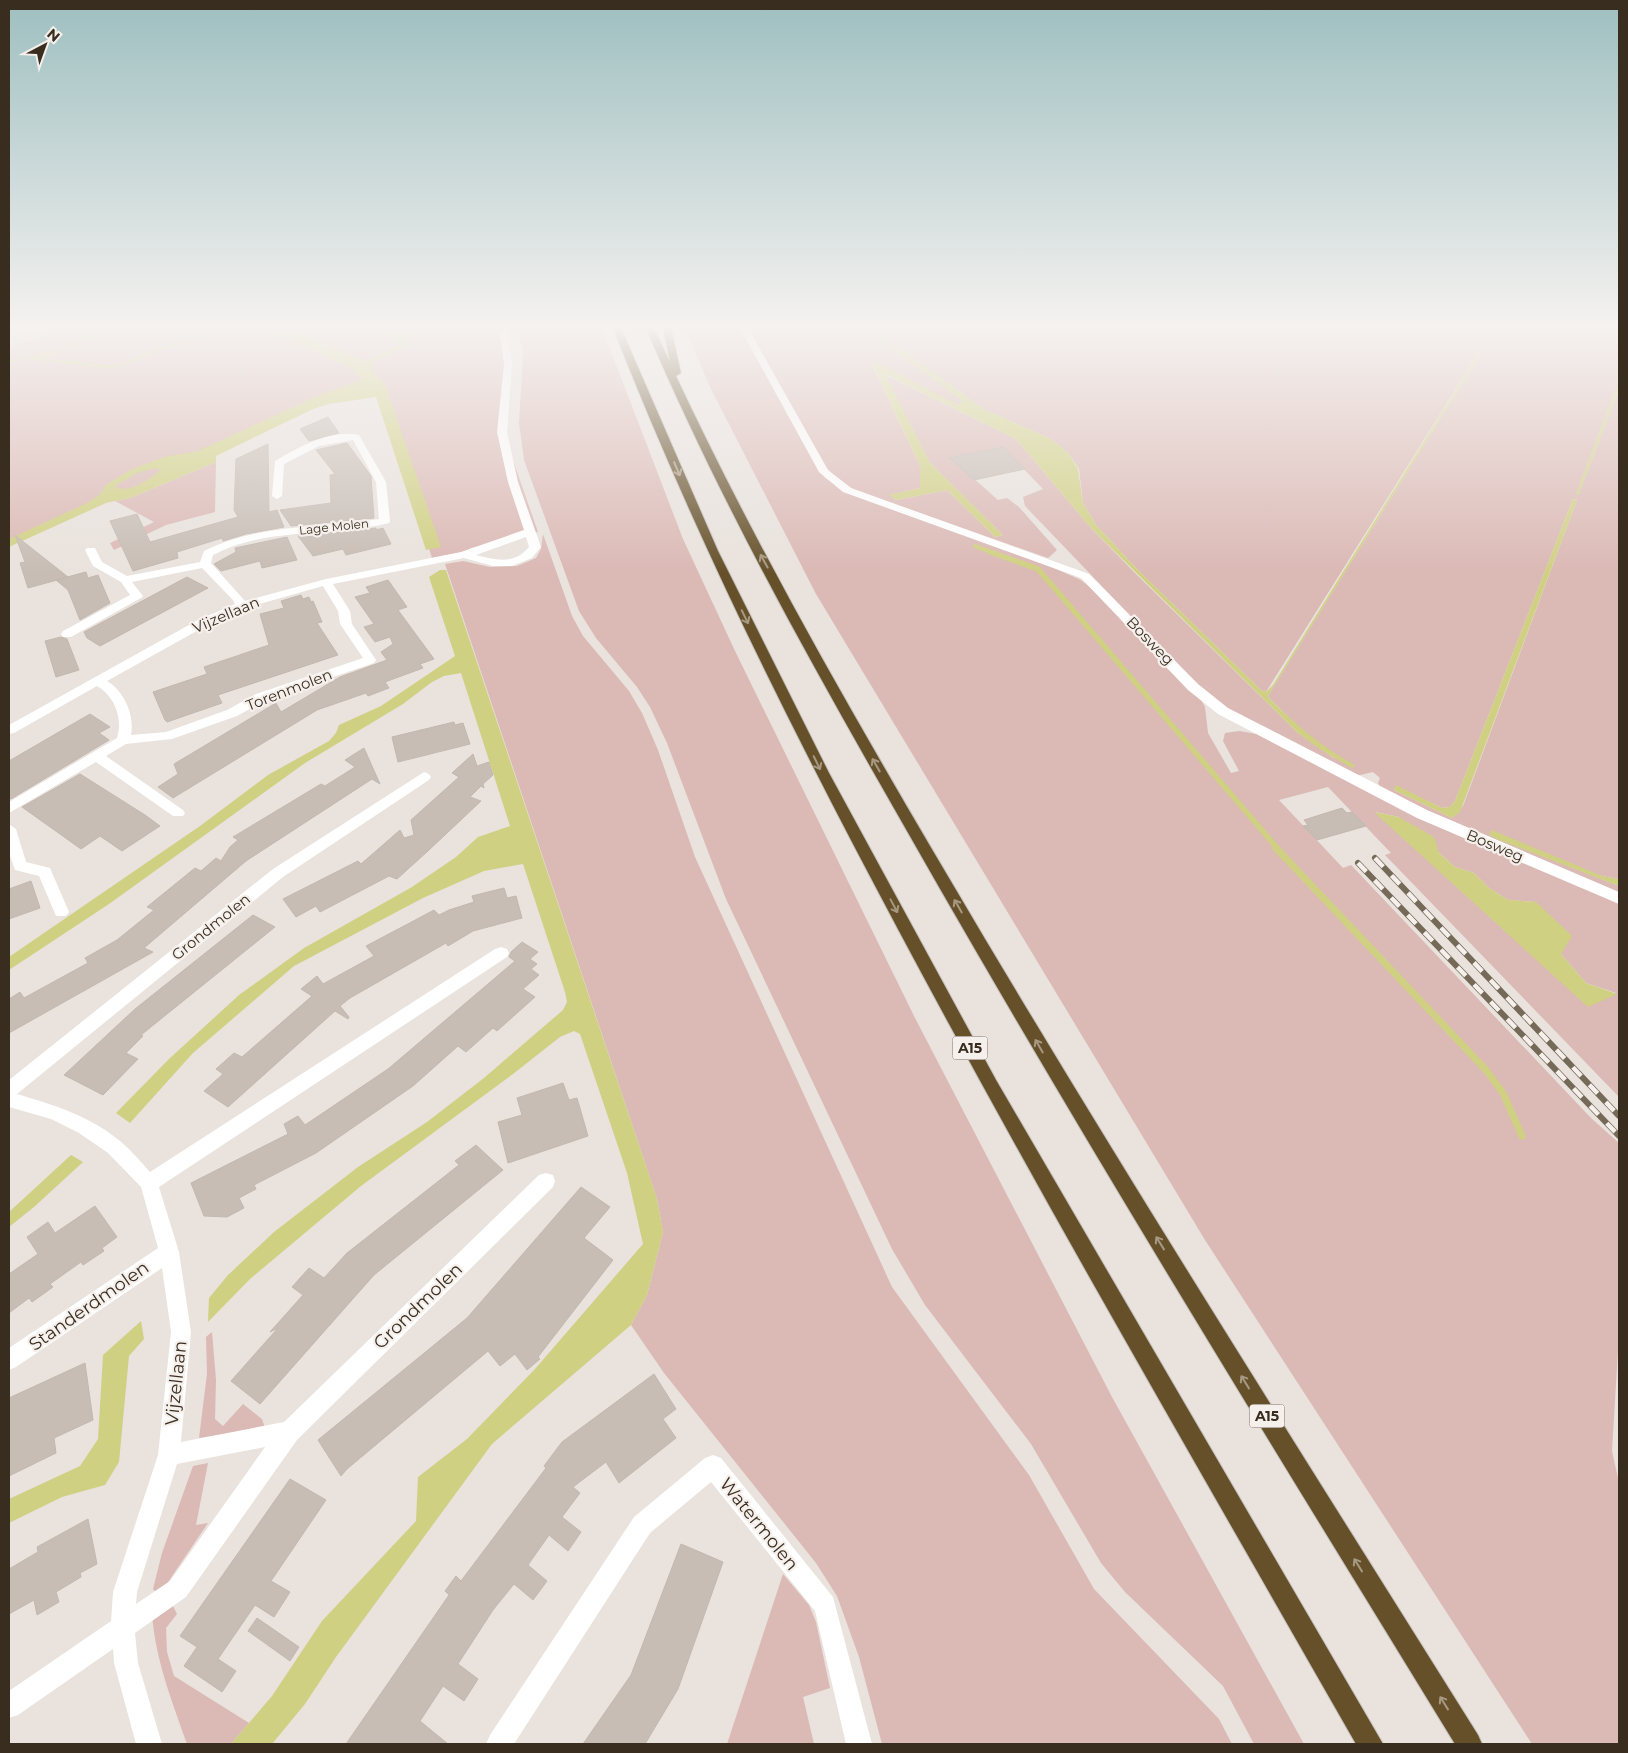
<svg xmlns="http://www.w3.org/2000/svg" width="1628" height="1753" viewBox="0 0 1628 1753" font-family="Montserrat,sans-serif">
<rect width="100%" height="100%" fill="#e9e2dd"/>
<!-- built -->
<path fill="#d9d1cb" d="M9 328H80L44 341 9 348Z"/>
<!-- green -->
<path fill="#dbb9b5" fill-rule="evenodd" d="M68 328H504L507 368 499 420 538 532 471 548 468 551 432 558 376 382 359 383 9 546V349Z
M518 328H602L683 539 735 651 915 1018 1112 1397 1304 1744H1254L1223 1686 1125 1592 1101 1563 1031 1444 925 1305 892 1249 726 899 667 743 650 707 637 687 596 638 579 611 524 460 519 423 523 355Z
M685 328H742L824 477 846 492 1029 557 1081 580 1108 602 1201 700 1205 707 1208 733 1231 773 1239 771 1223 741 1225 733 1239 731 1263 735 1619 904V1097L1385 855 1391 853 1328 787 1279 800 1343 868 1351 865 1591 1118 1619 1143V1333L1612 1451 1619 1483V1744H1532L1205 1240 816 594 710 387ZM1375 812 1399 817 1455 867 1474 873 1489 888 1508 900 1536 902 1561 954 1586 983 1616 993 1588 1006Z
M748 328H864L964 401 958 405 870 360 920 466V488L890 495 896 500 947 490 995 537 1003 535 930 463 884 374 1016 439 1091 528 1134 572 1298 733 1334 758 1337 756 1304 732 1268 697 1269 694 1497 328H1619V381L1576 494H1579L1581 488 1619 390V879L1602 876 1489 835 1619 886V894L1452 823 1380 787 1378 783 1380 778 1373 772 1356 776 1223 706 1193 681 1025 506 1023 497 1043 489 1003 447 951 458 998 500 1007 498 1019 507 1057 550 1048 558 855 490 836 479 820 460ZM1573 499 1577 500 1463 806 1452 818 1394 790 1396 786 1442 808 1450 807 1455 801Z
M871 328H1494L1266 692 1262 691 1139 571 1096 525 1083 503 1079 469 1069 454 1051 439 985 410Z
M216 462 215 512 166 525 114 550 110 543 154 522 115 501 130 498Z
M543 534 572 616 583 636 629 691 642 713 658 750 695 857 892 1287 1029 1475 1094 1589 1219 1719 1232 1744H882L859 1657 837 1596 816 1563 664 1373 631 1325 647 1295 663 1232 657 1199 445 564 463 561 490 567 517 566 536 558 541 549Z
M212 1332 216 1380 215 1419 223 1426 243 1404 262 1419 265 1428 199 1438 207 1374 206 1337Z
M208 1463 196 1525 208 1523 166 1585 156 1592 153 1589 162 1553 193 1466Z
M783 1574 809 1605 816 1622 830 1688 803 1697 814 1744H727Z
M173 1606 177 1614 166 1628 167 1652 174 1676 249 1723 231 1744H187C172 1701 155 1659 152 1613Z"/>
<!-- water -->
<path fill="#d0d083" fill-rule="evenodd" d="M116 328H121L43 358 114 366 211 328H219L113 369 28 359 9 362V360L39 356Z
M261 328H291L366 361 400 345 376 328 407 330V346L372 363 373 372 385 384 441 547 426 550 376 397 329 404 313 409 216 456V462L130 498 106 503 9 547V539L87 503 99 495 107 484 132 469 164 457 198 451 315 397 361 380 352 368ZM155 468 160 470C151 479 128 494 116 487V485L137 473Z
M864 328H871L985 410 1051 439 1069 454 1078 469 1083 503 1096 525 1139 571 1262 691 1266 692 1273 685 1494 328H1497L1269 694 1268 697C1295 724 1321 747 1355 765L1352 768 1321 750 1298 733 1091 528 1016 439 885 374 930 463 1003 535 995 537 947 490 896 500 889 495 920 488V466L870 359 958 405 963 401Z
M1619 381V390L1581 488 1579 495 1576 494Z
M1573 499 1577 500 1460 812 1452 818 1394 790 1396 785 1442 808 1450 807 1455 801Z
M440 570H446L657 1199 663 1232 647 1295 631 1325 492 1444 336 1657 305 1704 272 1744H231L272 1696 322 1621 416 1521 418 1477 467 1439 535 1369 643 1244 627 1173 580 1034 574 1031 560 1037 513 1074 361 1186 250 1279 208 1322 209 1298 228 1275 274 1232 358 1167 427 1122 484 1078 563 1010 567 1002 565 992 523 864 484 871 423 898 294 966 193 1053 130 1123 116 1113 169 1059 239 995 304 948 412 887 456 857 478 837 510 826 461 673 444 676 432 682 403 704 305 763 109 904 9 970V957L200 826 268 775 329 741 336 733 339 725 381 706 455 656 429 577Z
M1374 812 1399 817 1434 837 1439 853 1455 867 1474 873 1489 888 1508 900 1536 902 1572 936 1561 954 1586 983 1617 994 1588 1007Z
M1492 830 1602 876 1619 879V886L1499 840 1489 835Z
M71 1155 83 1162 34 1207 9 1227V1212Z
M141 1321 144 1339 129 1356 119 1462 105 1485 62 1497 9 1523V1499L80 1466 98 1439 103 1355Z"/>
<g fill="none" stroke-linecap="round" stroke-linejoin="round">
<!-- stream-far2 -->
<path stroke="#d0d083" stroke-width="4" d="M975 546 994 553"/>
<!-- stream-far1 -->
<path stroke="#d0d083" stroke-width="5.5" d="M990 552 1038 569 1278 849"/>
<!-- stream -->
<path stroke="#d0d083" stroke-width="7" d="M1276 848 1486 1070 1503 1093 1522 1136"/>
</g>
<!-- building -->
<path fill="#c7bdb5" stroke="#c3b8af" d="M328 417 339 433 309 441 300 429Z
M347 443 371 476 374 518 291 526 280 510 331 503 330 475 335 474 316 450Z
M268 444 269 512 277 510 284 527 246 534 223 541 222 538 177 552 178 558 133 571 110 521 137 514 150 542 238 517 234 510 236 459Z
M1003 447 1025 469 974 480 949 458Z
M376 528V530L383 528 391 544 346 555 343 549 313 556 298 536Z
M15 535 68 577 28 588 20 563 25 562Z
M287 537 297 560 262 568 260 561 221 571 214 564 236 552 235 548Z
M86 572 88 578 98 575 110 603 80 620 68 590 56 580Z
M187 577 208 588 100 646 87 638 84 632Z
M388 580 407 607 398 610 434 659 420 664 423 668 385 682 389 688 368 696 366 693 317 710 173 798 158 787 178 774 174 764 276 703 281 712 340 677 387 660 381 652 393 644 390 637 375 642 364 627 374 624 355 597 370 593 366 587Z
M301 595 303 599 309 597 311 602 313 601 322 622 317 623 338 655 218 695 222 703 167 722 165 720 153 692 207 674 204 667 269 645 260 614 284 608 281 601Z
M61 637 67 639 79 670 56 677 45 641Z
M90 714 110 727 99 733 109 740 11 799 9 797V761Z
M454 722 455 725 463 723 470 744 398 762 392 737Z
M364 748 380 784 372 779 246 861 144 948 153 952 9 1033V999L20 992 24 998 88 963 85 958 117 940 154 910 147 907 195 868 201 871 216 858 221 861 230 847 238 840 233 837 321 784 325 786 355 767 345 760Z
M473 754 477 766 489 762 493 775 483 784 484 788 481 786 470 797 481 801 429 850 397 879 389 876 320 912 316 906 296 917 283 899 358 861 361 864 400 830 404 838 414 835 411 820 459 777 452 773Z
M80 774 145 815 160 826 122 851 100 836 81 849 22 807Z
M1342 808 1347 813 1352 812 1366 826 1317 840 1303 826 1308 825 1304 820Z
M31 881 40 908 9 919V889Z
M504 888 507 898 516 896 522 918 473 931 448 946 446 943 350 998 340 1006 349 1017 348 1019 335 1011 228 1107 204 1091 223 1074 216 1069 234 1053 242 1057 312 996 301 989 317 976 323 984 374 956 366 946 404 926 434 910 439 915 449 910 474 902 472 896Z
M253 915 275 927 141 1035 143 1036 126 1053 138 1059 103 1095 64 1075 135 1009Z
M522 942 538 952 530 959 537 964 531 969 539 975 523 989 535 997 497 1031 493 1028 466 1052 458 1046 413 1086 316 1153 254 1185 256 1189 239 1198 244 1208 227 1217 204 1216 191 1183 288 1134 284 1124 298 1116 305 1125 388 1069 515 961 509 957 511 952Z
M563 1083 569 1100 577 1098 588 1136 508 1163 498 1122 522 1115 517 1098Z
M476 1145 503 1170 374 1275 260 1404 231 1381 278 1328 270 1332 303 1295 292 1287 309 1268 324 1278 347 1253 459 1165 455 1161Z
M581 1187 610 1207 584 1238 613 1260 538 1357 540 1359 527 1370 515 1354 500 1366 488 1351 347 1469 341 1476 318 1440 467 1318Z
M95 1206 117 1237 102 1248 104 1251 83 1265 81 1262 50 1284 53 1287 32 1302 29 1298 9 1313V1274L38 1254 27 1237 48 1222 55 1233Z
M85 1363 93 1420 54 1438 56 1453 9 1476V1398Z
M654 1374 676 1409 663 1419 676 1438 619 1483 606 1462 573 1487 580 1493 562 1517 581 1532 568 1551 549 1535 528 1565 547 1581 533 1600 514 1584 493 1610 458 1664 478 1679 464 1701 443 1686 420 1721 448 1744H346L449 1595 445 1591 456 1576 461 1581 546 1468 544 1466 562 1442Z
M290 1479 326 1500 271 1581 290 1592 274 1617 255 1605 218 1659 236 1671 222 1692 184 1666 197 1647 180 1636Z
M88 1519 97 1564 80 1573 81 1577 56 1592 59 1602 37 1615 34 1600 9 1614V1569L38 1552 37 1547Z
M681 1544 723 1562 678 1689 645 1744H583L631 1675Z
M257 1618 299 1647 290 1661 248 1631Z"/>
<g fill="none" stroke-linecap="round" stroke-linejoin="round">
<!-- motorway casing -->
<g stroke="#c4c0bc" stroke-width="2">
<path id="motorway" d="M613 328H621L718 551 829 773 996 1080 1383 1744H1356C1202 1474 1045 1205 899 931 794 734 694 535 613 328Z
M646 328H654L670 362 663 328H671L681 373 676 376C767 570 876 755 985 939 1145 1207 1312 1470 1478 1735L1482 1744H1455C1281 1460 1105 1176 939 887 835 705 728 521 646 328Z"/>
</g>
<!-- minor -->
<path fill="#fff" fill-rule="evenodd" d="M499 328H507L512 365 507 432 518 482 541 547 532 558 512 566H493L464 558 333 584 350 611 352 624 376 660 374 663 266 700 237 716 172 739 126 744 106 756 183 810 185 813 183 816H173L96 762 9 813V802L117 738C123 719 115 696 97 686L14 733 9 734V725L196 621 235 604 233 600 202 568 132 582 143 596 141 598 71 637H63L61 634 63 631 130 595 121 582 93 566 85 550 87 548H95L102 562 127 576 200 562 204 551C259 523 320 529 379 519L376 482 353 440 319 446 284 464 282 496 277 499 272 496 275 461C299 447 331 429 359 435L386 482 390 521 389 523C330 538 269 526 213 555L211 563 245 601 326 579 461 552 524 530 508 482 497 432 504 365ZM526 537 529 547C514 565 496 560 476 555ZM323 586 338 611 340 624 363 658 256 694 227 710 166 732 131 735C135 715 124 691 107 681L204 627 245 608Z
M740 328H748L828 470 851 488 1089 574 1198 684 1228 708 1427 810 1619 892V904L1417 818 1218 714 1188 690 1081 578 843 492 819 472Z
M424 772 429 774 431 777 429 780 283 877 17 1094C54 1105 90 1116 120 1141 131 1150 141 1162 150 1172L495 949 501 947 507 949 509 953 507 957 159 1187 179 1252 191 1332 181 1442 284 1422 539 1175 546 1173 553 1175 555 1181 553 1187 297 1440 186 1597 135 1633 138 1663 162 1744H136L114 1663 113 1649 18 1715 9 1718V1691L111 1621 113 1592 158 1455 171 1332 162 1268 16 1367 9 1370V1348L158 1248 141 1187 108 1153 79 1133 51 1119 9 1107V1080L273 869ZM265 1447 170 1581 136 1604 137 1592 177 1464Z
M9 824 16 829 26 862 50 868 69 912 66 916H56L39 876 15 870 9 853Z
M713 1455 721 1458 833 1597 872 1744H846L815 1611 711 1482 650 1533 514 1744H486L490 1735 634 1517 705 1458Z"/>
<!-- motorway -->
<use href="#motorway" fill="#65502a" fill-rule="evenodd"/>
<!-- rail casing -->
<g stroke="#756958" stroke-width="6">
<path id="rail" d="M1375 858 1619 1116
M1358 863 1619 1136"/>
</g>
<!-- rail -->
<use href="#rail" stroke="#f6f0ed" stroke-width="4.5" stroke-dasharray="12" stroke-linecap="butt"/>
</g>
<!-- one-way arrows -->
<defs><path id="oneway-shaft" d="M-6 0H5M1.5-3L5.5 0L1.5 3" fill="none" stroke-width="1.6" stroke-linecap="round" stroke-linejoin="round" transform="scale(1.25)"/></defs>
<g stroke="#a69882">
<use href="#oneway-shaft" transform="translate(677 469) rotate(67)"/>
<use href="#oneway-shaft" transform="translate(764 561) rotate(-119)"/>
<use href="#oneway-shaft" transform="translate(745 617) rotate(64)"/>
<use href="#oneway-shaft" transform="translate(817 763) rotate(64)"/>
<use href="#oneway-shaft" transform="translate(876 765) rotate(-120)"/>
<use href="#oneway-shaft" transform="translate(894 906) rotate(62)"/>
<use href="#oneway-shaft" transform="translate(958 906) rotate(-120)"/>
<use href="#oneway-shaft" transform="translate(1039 1046) rotate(-120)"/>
<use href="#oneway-shaft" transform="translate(1160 1243) rotate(-122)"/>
<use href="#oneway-shaft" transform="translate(1245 1382) rotate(-122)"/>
<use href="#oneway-shaft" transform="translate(1358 1565) rotate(-122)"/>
<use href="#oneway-shaft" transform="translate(1444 1703) rotate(-122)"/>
</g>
<!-- sky -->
<linearGradient id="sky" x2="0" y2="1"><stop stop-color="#9ebfc0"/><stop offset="0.57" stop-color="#f5f2f0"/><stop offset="1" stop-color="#f5f2f0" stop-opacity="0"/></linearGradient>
<rect width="1628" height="573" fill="url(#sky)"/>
<g text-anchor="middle" stroke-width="4.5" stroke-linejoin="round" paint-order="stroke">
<!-- far-street labels -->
<g font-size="12" fill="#392d1f" stroke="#f6f0ed">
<text transform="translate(334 527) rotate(-6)" y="4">Lage Molen</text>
</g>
<!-- shield labels -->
<g fill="#f6f0ed" stroke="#72685d" stroke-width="1">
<rect x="952.5" y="1036.5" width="35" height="23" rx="4"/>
<rect x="1249.5" y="1404.5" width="35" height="23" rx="4"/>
</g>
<g font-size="14" font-weight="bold" fill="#392d1f">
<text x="970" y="1053">A15</text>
<text x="1267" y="1421">A15</text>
</g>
<!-- street labels -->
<g font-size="15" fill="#392d1f" stroke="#f6f0ed">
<text transform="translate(226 615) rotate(-23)" y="5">Vijzellaan</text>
<text transform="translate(1150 641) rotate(46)" y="5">Bosweg</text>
<text transform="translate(289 690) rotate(-21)" y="5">Torenmolen</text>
<text transform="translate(1495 846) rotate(23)" y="5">Bosweg</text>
<text transform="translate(211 927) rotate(-39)" y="5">Grondmolen</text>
</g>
<!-- near-street labels -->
<g font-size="18" fill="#392d1f" stroke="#f6f0ed">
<text transform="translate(89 1306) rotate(-35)" y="6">Standerdmolen</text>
<text transform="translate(418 1306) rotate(-44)" y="6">Grondmolen</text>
<text transform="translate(176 1383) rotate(-84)" y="6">Vijzellaan</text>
<text transform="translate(759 1524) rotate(51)" y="6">Watermolen</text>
</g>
</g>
<!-- border -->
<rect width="1628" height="1753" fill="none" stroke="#392d1f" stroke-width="20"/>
<!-- north arrow -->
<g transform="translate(45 45) rotate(41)" stroke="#f6f0ed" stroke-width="4" paint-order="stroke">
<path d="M0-4L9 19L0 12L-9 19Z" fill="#392d1f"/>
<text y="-8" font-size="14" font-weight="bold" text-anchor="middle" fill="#392d1f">N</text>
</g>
</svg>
